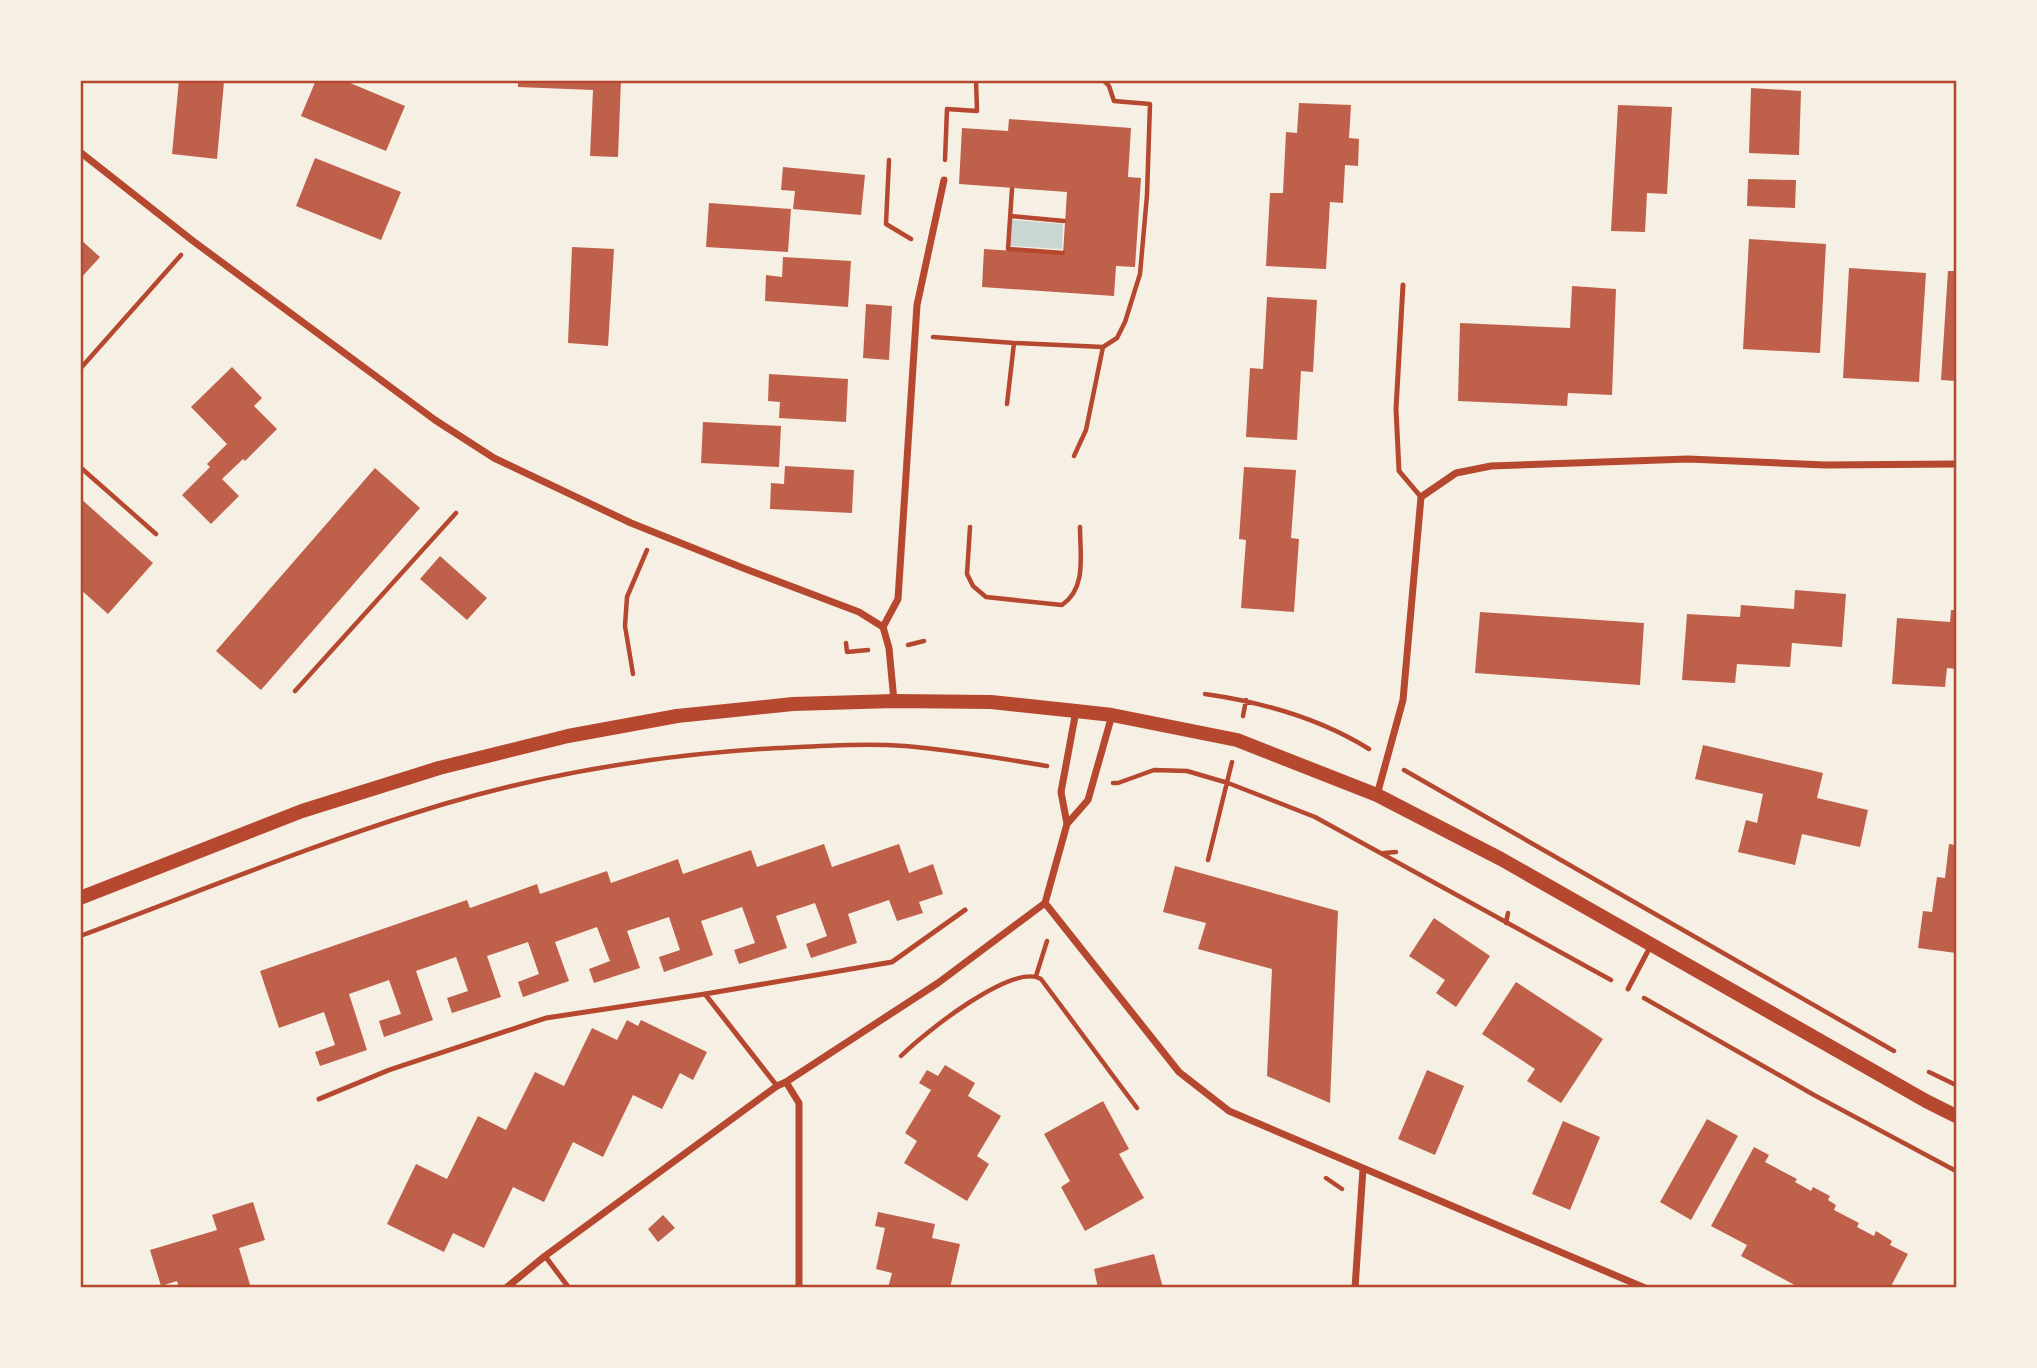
<svg xmlns="http://www.w3.org/2000/svg" width="2037" height="1368" viewBox="0 0 2037 1368" font-family="'PT Sans',sans-serif">
<rect width="100%" height="100%" fill="#f6efe4"/>
<!-- water -->
<path fill="#c9d6d2" d="M1012 220 1063 224 1062 249 1010 246Z"/>
<!-- building -->
<path fill="#bf614a" d="M179 80 224 82 217 159 172 154Z
M316 80H343L405 106 386 151 301 116Z
M518 80H621L618 157 590 156 593 90 518 87Z
M1751 88 1801 91 1799 155 1749 153Z
M1299 103 1351 105 1349 138 1359 139 1358 166 1345 165 1343 203 1330 202 1326 269 1266 266 1270 193H1283L1286 132 1297 133Z
M1618 105 1672 107 1667 194 1647 193 1645 232 1611 231Z
M1009 119 1131 128 1128 177 1141 178 1135 267 1116 266 1114 296 982 287 984 249 1063 254 1067 192 959 184 962 128 1008 131Z
M315 158 401 192 381 240 296 206Z
M783 167 865 175 861 215 793 209 795 191 781 190Z
M1748 179 1796 180 1795 208 1747 206Z
M709 203 791 209 788 252 706 247Z
M80 239 100 257 80 279Z
M1749 239 1826 244 1820 353 1743 349Z
M572 247 614 249 608 346 568 343Z
M783 257 851 261 848 307 765 301 766 275 782 277Z
M1849 268 1926 273 1919 382 1843 378Z
M1948 271H1956V381L1941 380Z
M1572 286 1616 289 1612 395 1568 393 1567 406 1458 401 1460 323 1570 328Z
M1267 297 1317 300 1313 372 1301 371 1297 440 1246 437 1250 368 1263 369Z
M866 304 892 306 889 360 863 358Z
M232 367 262 398 254 406 277 429 245 461 243 459 222 479 239 496 211 524 182 495 210 467 207 464 227 444 191 407Z
M769 374 848 379 846 422 779 418 780 402 768 401Z
M703 422 781 426 779 467 701 463Z
M785 466 854 470 852 513 770 509 771 483 784 484Z
M1244 467 1296 470 1291 538 1299 539 1294 612 1241 608 1246 540 1239 539Z
M375 468 420 508 261 690 216 651Z
M80 498 153 563 108 614 80 589Z
M440 556 487 598 467 620 420 579Z
M1795 590 1846 594 1842 647 1792 643 1790 667 1737 664 1735 683 1682 680 1687 614 1740 617 1741 605 1794 609Z
M1951 610H1956V669L1947 668 1945 687 1892 684 1897 618 1950 622Z
M1480 612 1644 623 1640 685 1475 673Z
M1703 745 1823 773 1817 798 1868 810 1860 847 1802 834 1795 865 1738 852 1746 820 1757 823 1763 794 1695 779Z
M824 844 832 867 899 844 909 873 933 864 943 894 919 902 923 913 897 921 889 900 848 914 857 943 811 958 806 944 827 936 815 903 776 916 787 948 739 964 734 950 755 943 742 907 701 921 713 955 664 972 659 957 680 950 669 917 627 931 640 968 594 983 589 969 610 961 597 927 555 942 569 981 523 997 518 982 539 974 528 942 487 956 501 997 452 1013 447 998 468 991 456 957 416 971 433 1020 384 1037 379 1021 401 1014 389 980 349 994 367 1050 320 1066 315 1052 335 1045 324 1012 279 1028 260 971 467 900 470 908 537 884 540 894 607 871 611 883 678 859 683 874 751 850 757 867Z
M1949 844 1956 845V953L1918 948 1923 911 1932 912 1937 877 1945 878Z
M1175 866 1338 911 1330 1103 1267 1076 1272 969 1198 949 1206 923 1163 912Z
M1434 918 1490 956 1456 1007 1436 993 1445 980 1409 956Z
M1516 982 1603 1039 1561 1103 1527 1081 1535 1069 1482 1034Z
M627 1020 638 1026 641 1020 707 1052 693 1080 680 1073 662 1109 633 1095 603 1157 573 1142 544 1202 513 1187 484 1248 453 1233 444 1252 387 1224 416 1164 447 1179 478 1116 506 1130 535 1072 564 1086 592 1028 617 1040Z
M945 1065 975 1083 968 1096 1001 1116 977 1156 989 1164 967 1201 904 1163 917 1141 905 1133 931 1090 919 1083 927 1070 938 1076Z
M1427 1070 1464 1086 1435 1155 1398 1139Z
M1103 1101 1129 1149 1119 1154 1144 1198 1085 1231 1061 1187 1070 1181 1044 1134Z
M1707 1119 1738 1136 1691 1220 1660 1202Z
M1563 1121 1600 1137 1570 1210 1532 1194Z
M1754 1147 1769 1155 1765 1162 1797 1179 1795 1182 1811 1191 1813 1187 1830 1196 1828 1200 1836 1205 1834 1210 1859 1223 1857 1227 1874 1236 1876 1231 1892 1241 1890 1245 1908 1254 1890 1288H1800L1741 1256 1747 1245 1711 1226Z
M253 1202 265 1240 239 1248 251 1288H179L177 1281 161 1286 150 1250 217 1230 212 1215Z
M878 1212 935 1224 932 1238 960 1244 950 1288H888L892 1273 876 1269 885 1228 875 1226Z
M663 1215 675 1228 658 1242 648 1229Z
M1154 1254 1163 1288H1098L1094 1269Z"/>
<g fill="none" stroke-linecap="round" stroke-linejoin="round">
<!-- path -->
<path stroke="#b5482f" stroke-width="4.5" d="M889 160 886 224 911 239
M945 160 947 109 977 111 976 80
M1012 189 1008 249 1063 253
M1011 216 1064 221
M933 337 1014 343 1007 404
M1014 343 1103 347
M80 369 181 255
M1074 456 1086 430 1103 347 1117 338 1125 322 1140 274 1147 195 1150 104 1114 101 1109 86 1103 80
M80 467 156 534
M970 527 967 574 973 586 986 597 1062 605C1087 588 1080 555 1080 527
M846 643 847 652 868 650
M908 645 924 641
M633 674 625 626 627 597 647 550
M295 691 456 513
M1205 694C1261 702 1321 719 1369 749
M1243 716 1246 700
M1404 770 1894 1051
M1113 783H1118L1154 770 1187 771 1228 783 1315 817 1611 980
M1384 853 1396 852
M1208 860 1232 762
M1506 923 1508 913
M80 936C201 891 321 841 444 804 553 772 665 754 778 748 820 746 863 743 905 746 953 750 1000 758 1047 766
M1036 976 1047 941
M1644 998 1814 1095 1956 1171
M901 1056C922 1035 1012 962 1041 979L1137 1108
M1929 1072 1956 1085
M1326 1178 1342 1189"/>
<!-- service -->
<path stroke="#b5482f" stroke-width="5" d="M1403 285 1396 409 1399 471 1421 497
M1628 989 1650 947
M705 994 777 1086
M319 1099 389 1070 546 1018 705 994 892 962 965 910
M545 1256 569 1288"/>
<!-- minor -->
<path stroke="#b5482f" stroke-width="7" d="M80 152 193 241 435 420 494 458 631 523 743 568 859 612 883 627 889 648 894 701
M883 627 898 599 917 305 944 180
M1377 795 1403 700 1421 497 1456 473 1491 466 1688 459 1825 465 1956 464
M1067 824 1061 792 1076 711
M1045 903 1179 1072 1229 1111 1645 1288
M786 1082 799 1103V1288
M506 1288 545 1256 777 1086 786 1082 938 983 1045 903 1067 824 1088 800 1112 715
M1355 1288 1363 1169"/>
<!-- secondary -->
<path stroke="#b5482f" stroke-width="14" d="M80 898 302 811 439 768 568 736 677 716 793 704 894 701 991 702 1076 711 1112 715 1237 740 1377 795 1501 859 1926 1101 1956 1116"/>
</g>
<!-- border -->
<rect width="2037" height="1368" fill="none" stroke="#f6efe4" stroke-width="164"/>
<rect x="82" y="82" width="1873" height="1204" fill="none" stroke="#b5482f" stroke-width="2.5"/>
</svg>
